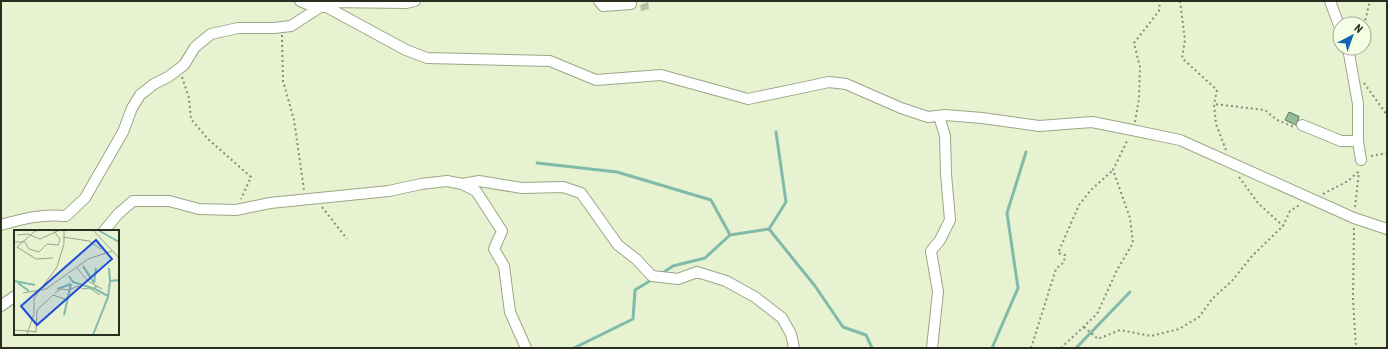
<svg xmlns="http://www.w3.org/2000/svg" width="1388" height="349" viewBox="0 0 1388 349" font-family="'Roboto Condensed',sans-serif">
<rect width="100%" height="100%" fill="#e7f2d1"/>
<!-- shadow -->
<path fill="#0003" d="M648 2 649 9 641 11 640 5Z
M1291 112 1300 116 1297 122 1289 113Z"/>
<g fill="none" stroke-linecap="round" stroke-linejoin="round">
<!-- stream -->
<path stroke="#80bbaa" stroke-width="3" d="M776 132 786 202 769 229 815 286 843 327 866 335 872 348
M537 163 617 172 711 200 730 235 769 229
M661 274 673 266 705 258 730 235
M574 348 633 319 635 290 653 279
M992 348 1018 288 1007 213 1026 152
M1076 348 1130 292"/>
</g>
<!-- building -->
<path fill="#94bc99" stroke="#607963" d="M1289 112 1299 117 1296 125 1285 120Z"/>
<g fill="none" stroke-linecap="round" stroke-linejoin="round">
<!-- minor casing -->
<g stroke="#9ba687" stroke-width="12">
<path id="minor" d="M300 1 307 4 323 5 406 50 427 58 550 61 596 80 661 75 748 99 829 82 846 84 901 108 928 117 945 115 982 118 1039 126 1092 122 1132 130 1180 140 1354 218 1387 229
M599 1 603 6 631 4
M1330 1 1340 28
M1348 48 1358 104V141
M1302 125 1341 141H1358L1361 160
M462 184 479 181 522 188 563 187 581 193 618 245 636 259 652 276 678 279 697 272 726 281 755 297 782 318 791 334 794 348
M1 225C25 218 41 214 66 216L85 198 123 132 132 108 140 95 154 84 168 77 184 65 195 47 211 34 238 28H274L291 26 328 2 406 3 415 1
M104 231 118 214 133 201H169L199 209 236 210 270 203 389 191 421 184 447 181 462 184 476 191 502 231 494 249 504 266 510 312 526 348
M1 306 15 296
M932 348 938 292 931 251 940 240 950 220 946 174 945 136 939 116"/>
</g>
<!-- path -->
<path stroke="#868e77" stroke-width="2" stroke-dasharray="2 3" stroke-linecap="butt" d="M1180 1 1185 40 1182 58 1217 90 1214 104
M1364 25 1370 1
M282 35 283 81 294 120 304 190
M182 77 189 98 191 119 208 139 251 177 241 199
M1364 83 1387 115
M1135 122 1139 98 1140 67 1134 43 1159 11 1160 1
M1226 150 1216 124 1214 104 1265 110 1277 120 1294 127
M1371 156 1387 153
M1239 177 1258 203 1283 226
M1323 194 1348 181 1359 171
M322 207 347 239
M1355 207 1359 172
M1354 228 1353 300 1356 348
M1084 327 1098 339 1120 330 1151 336 1179 329 1199 317 1213 298 1231 282 1252 256 1283 226 1290 211 1301 204
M1031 348 1056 269 1064 262 1065 255 1058 253 1079 205 1091 190 1113 170
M1061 348 1097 314 1117 270 1133 243 1130 218 1113 170 1128 139"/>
<!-- minor -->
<use href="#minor" stroke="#fff" stroke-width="10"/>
</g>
<!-- overview -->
<g transform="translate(14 230)">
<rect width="105" height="105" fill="#e7f2d1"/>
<path fill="none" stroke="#80bbaa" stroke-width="2" d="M84 0 105 12M69 36 80 53M95 38 96 51M55 46 59 52 81 59M0 51 21 55M4 53 15 61M80 53 82 38M82 56 81 59 94 66M43 59 57 54M50 85 57 54M79 105 94 67 96 51 105 50"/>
<path fill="none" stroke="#9ba38a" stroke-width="1" d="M50 0V14L43 37 20 68V84L14 101 22 102 23 80 39 65 54 70M79 0 105 28M3 5 14 4 26 9 44 1M49 7 75 11 87 19M1 12H11L15 19 25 22 33 14 44 15 46 9 39 0M3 17 22 29 39 28M3 17 21 1 30 0M63 38 74 51 88 59M9 63 32 59 74 29 98 21M41 63 47 59 55 60 64 56 69 59 75 58 86 65M0 100 14 101 13 105"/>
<path fill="#1d4ed8" fill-opacity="0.15" stroke="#1d4ed8" stroke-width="2" d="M82 10 98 29 23 95 7 76Z"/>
<rect width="105" height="105" fill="none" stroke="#292d20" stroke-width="2"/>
</g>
<!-- border -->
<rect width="1388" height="349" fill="none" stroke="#292d20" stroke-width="4"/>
<!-- north arrow -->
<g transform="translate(1352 36) rotate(41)"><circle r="19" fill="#f5fee4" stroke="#a3aa96"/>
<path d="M0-3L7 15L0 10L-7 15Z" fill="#1363b2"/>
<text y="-6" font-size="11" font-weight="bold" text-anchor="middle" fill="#292d20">N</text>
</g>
</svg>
